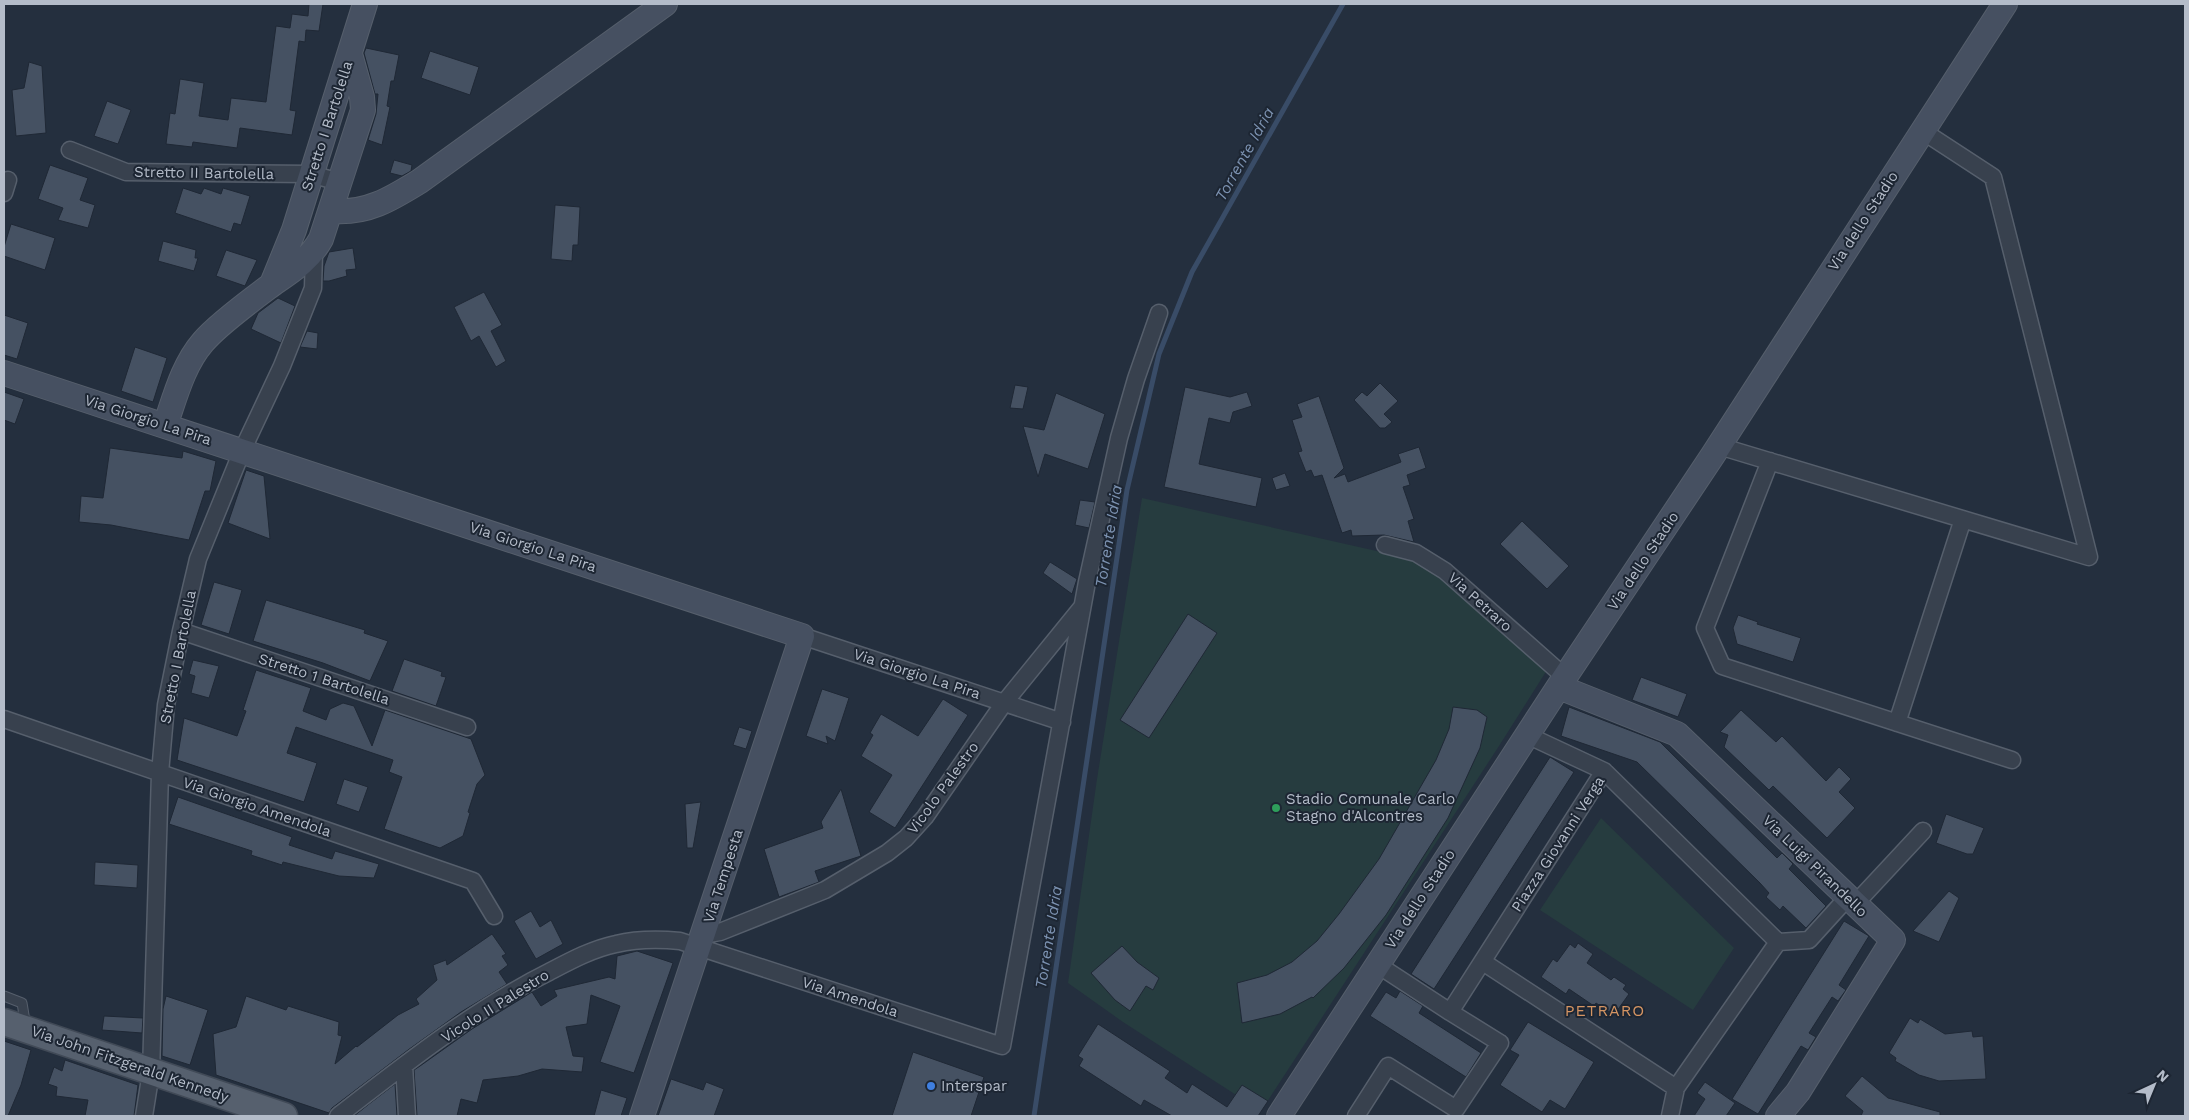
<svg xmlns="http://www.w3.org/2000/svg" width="2189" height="1120" viewBox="0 0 2189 1120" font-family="'Work Sans',sans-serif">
<rect width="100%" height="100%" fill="#242f3e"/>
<!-- green -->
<path fill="#263c3f" d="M1142 498 1412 559 1439 575 1547 670 1499 746 1261 1111 1123 1022 1068 983 1097 779Z
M1601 818 1734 948 1693 1010 1540 910Z"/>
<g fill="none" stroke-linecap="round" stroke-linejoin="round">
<!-- stream -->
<path stroke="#394c67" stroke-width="5" d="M1034 1116 1127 490 1159 354 1192 272 1343 4"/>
</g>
<!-- building -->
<path fill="#455162" stroke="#1f2835" d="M309 4H323L319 31 306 30 305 42 299 41 290 110 296 111 292 135 240 128 237 148 193 142 192 147 166 144 170 113 175 114 180 79 204 83 199 116 228 120 231 98 266 102 276 26 290 28 292 14 308 16Z
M366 48 399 55 394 81H391L387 106 390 107 382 145 368 140 376 114 378 94H375L364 53Z
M430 51 479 67 470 95 421 78Z
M29 62 42 66 46 133 16 136 12 90 24 88Z
M107 101 131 110 118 144 94 136Z
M394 160 412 165 411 171 402 176 390 173Z
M50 165 88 178 80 200 95 205 88 228 58 220 63 208 38 199Z
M183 188 201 194 204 188 221 194 223 188 250 196 241 225 234 223 231 232 175 213Z
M555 205 580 207 578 245H573L572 261 551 259Z
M11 224 55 238 45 270 4 256V247Z
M163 241 196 250 195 258H198L194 271 158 261Z
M353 248 356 269 346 270 347 276 329 281H323L324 266 329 252Z
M226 250 257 260 245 286 216 276Z
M484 292 502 325 491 331 506 361 496 367 479 336 471 341 454 307Z
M278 298 295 306 281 343 251 329 258 313Z
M4 315 28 323 17 359 4 355Z
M307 331 318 333 317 349 300 347Z
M135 347 167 358 153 402 121 391Z
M1380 383 1398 401 1384 414 1392 422 1385 428H1380L1354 400 1362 392 1367 396Z
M1015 385 1028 387 1023 409 1010 408Z
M1185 387 1230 397 1247 392 1252 406 1233 412 1230 423 1209 418 1199 464 1262 478 1256 507 1164 487Z
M4 392 24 399 15 424 4 420Z
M1056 393 1105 414 1088 469 1045 454 1038 477 1023 426 1044 430Z
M1319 396 1344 468 1334 478 1345 474 1348 482 1401 462 1398 454 1419 447 1426 468 1407 475 1410 485 1403 487 1414 519 1408 521 1414 542 1384 535 1352 536 1351 530 1342 533 1322 475 1314 477 1311 470 1306 472 1298 452 1302 451 1292 420 1302 417 1297 404Z
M110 448 182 458 183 451 216 461 210 491H205L189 540 111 525 79 522 81 496 103 498Z
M246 470 264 476 270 539 228 523Z
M1285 473 1290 486 1276 490 1272 478Z
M1080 500 1095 502 1089 528 1075 525Z
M1522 521 1569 566 1547 589 1500 544Z
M1050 562 1077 579 1072 594 1043 573Z
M214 582 242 590 229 634 201 625Z
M266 600 365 630 364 633 388 641 370 681 323 663 253 641Z
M1188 614 1217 633 1149 738 1120 720Z
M1738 615 1758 622 1757 624 1801 638 1793 662 1737 644 1733 628Z
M404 659 442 672 441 676 446 677 436 706 392 691Z
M193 660 219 666 209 698 191 693 195 676 189 674Z
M256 670 311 688 303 711 326 720 330 709 343 703 354 706 372 746 385 710 471 739 485 775 477 784 468 812 470 813 463 836 440 848 384 829 402 777 389 772 393 760 296 727 287 753 317 763 304 802 177 760 184 718 237 736 246 711 243 710Z
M1641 677 1687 694 1678 717 1632 700Z
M822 689 849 698 835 741 826 736 828 744 806 736Z
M943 699 968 715 895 828 869 812 892 775 861 756 873 735 870 733 881 714 918 736Z
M1453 707 1477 710 1487 717 1480 748 1448 818 1386 915 1344 968 1313 998 1312 997 1280 1014 1242 1023 1237 983 1267 975 1292 962 1317 941 1339 914 1379 859 1436 760 1449 729Z
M1569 707 1660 742 1777 858 1782 853 1793 864 1789 869 1826 906 1806 928 1783 906 1780 910 1766 897 1769 893 1760 883 1637 762 1561 736Z
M1741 710 1776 742 1782 736 1826 781 1839 767 1851 779 1839 792 1855 808 1827 838 1773 786 1769 790 1724 747 1728 735 1720 732Z
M739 727 752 731 746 749 733 745Z
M1550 757 1574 772 1434 989 1411 974Z
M344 779 368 787 359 812 336 804Z
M841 789 861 856 815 871 819 882 779 897 764 849 823 828 821 822Z
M178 797 292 837 289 845 332 859 335 851 379 864 374 878 339 876 283 862 282 865 254 856 251 855 252 851 169 824Z
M701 802 693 848H687L685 804Z
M1946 814 1984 828 1973 854H1967L1936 843Z
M95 862 138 865 137 888 94 885Z
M1949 891 1959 898 1939 942 1913 931Z
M531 911 540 927 551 920 563 944 536 959 514 921Z
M1844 921 1869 936 1839 985 1846 990 1838 1001 1832 997 1809 1033 1816 1037 1808 1050 1801 1046 1758 1114 1732 1099Z
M492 934 506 954 502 956 508 965 499 972 507 984 461 1012 408 1050 332 1108 329 1113 216 1075 213 1034 236 1027 246 996 286 1010 288 1006 339 1022 338 1035 342 1036 335 1064 356 1046 357 1047 398 1015 419 1004 416 999 437 980 433 965 446 960 447 965Z
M1578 943 1593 954 1587 963 1611 980 1614 977 1626 985 1623 989 1629 994 1614 1015 1596 1003 1594 1006 1569 989 1566 994 1541 977 1553 959 1557 962 1570 944 1575 948Z
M1122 946 1137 962 1159 978 1153 990 1146 986 1130 1011 1115 1000 1091 973Z
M637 951 673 963 634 1073 600 1062 620 1006 591 995 587 1024 566 1027 573 1056 584 1057 582 1072 542 1069 518 1076 483 1080 477 1103 461 1099 457 1116H417L414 1070 420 1066 472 1029 532 992 541 1006 557 996 554 990 609 977 615 979 617 956Z
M1400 991 1423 1006 1419 1013 1481 1053 1466 1077 1370 1016 1386 992 1396 998Z
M166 996 208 1010 190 1065 162 1056 163 1009Z
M104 1016 143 1018 142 1033 102 1030Z
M1910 1018 1918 1023 1920 1019 1945 1034 1972 1031 1973 1037 1983 1036 1986 1079 1939 1081 1919 1075 1895 1061 1896 1058 1889 1053Z
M1528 1022 1594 1062 1565 1109 1550 1100 1542 1112 1500 1085 1519 1055 1510 1050Z
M1098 1024 1170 1071 1165 1078 1187 1093 1192 1084 1227 1107 1242 1085 1268 1101 1258 1116H1172L1144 1100 1141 1106 1079 1066 1083 1059 1078 1056Z
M4 1041 31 1050 21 1085 8 1116H4Z
M913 1052 984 1077 971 1116H892Z
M65 1060 138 1085 134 1116H85L88 1100 56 1096 57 1087 48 1084 54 1067 62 1071Z
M1862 1076 1888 1098 1940 1112V1116H1861L1863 1111 1845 1096Z
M671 1079 703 1090 706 1082 724 1089 714 1116H658Z
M1705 1082 1735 1103 1726 1116H1694L1705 1099 1697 1093Z
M395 1084 397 1116H354L369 1104Z
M601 1090 627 1098 621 1116H594Z"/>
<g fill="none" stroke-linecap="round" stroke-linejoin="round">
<!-- lane casing -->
<g stroke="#565f6c" stroke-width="11">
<path id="lane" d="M4 996 22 1003 26 1027"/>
</g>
<!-- street casing -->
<g stroke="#565f6c" stroke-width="19">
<path id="street" d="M70 150 126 172 311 174 339 182
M4 193 8 180
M1719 446 2089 557 1993 177 1921 130
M1770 461 1705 628 1722 666 2012 760
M1385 545 1416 553 1445 571 1565 677
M181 631 467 727
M802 636 1062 722
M4 719 473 881 494 916
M1897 723 1963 519
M1527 735 1604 771
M1855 904 1923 831
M703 935 720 932 825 890 887 853 906 838 925 817 1004 703 1082 607
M1778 942 1809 940 1848 897
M1483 962 1676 1088
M1378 965 1450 1012
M404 1065 407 1116
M144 1116 151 1072 160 773 166 705 181 631 198 559 242 451 282 366 313 288 314 252
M338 1116C405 1064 473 1010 549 972 570 961 592 949 616 944 637 939 658 939 680 941L1002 1046 1087 582 1119 438 1136 379 1159 313
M1356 1116 1388 1066 1456 1109 1500 1043 1450 1012 1604 771 1778 942 1676 1088 1670 1116"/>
</g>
<!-- secondary casing -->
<g stroke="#565f6c" stroke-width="26">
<path id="secondary" d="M332 211C367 214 391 199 420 181L665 4
M272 284 294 230 365 4
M4 373 802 636 642 1116
M165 426C175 397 183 365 203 342 218 324 254 298 274 283 293 270 310 259 321 239L363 110 362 97 350 54
M1559 687 1677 734 1893 940 1798 1092 1778 1116
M1279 1116 1565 677 1713 455 2005 4"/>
</g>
<!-- primary casing -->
<g stroke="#414a57" stroke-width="29">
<path id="primary" d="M4 1022 284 1116"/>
</g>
<!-- lane -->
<use href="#lane" stroke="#38414e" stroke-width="9"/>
<!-- street -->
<use href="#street" stroke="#38414e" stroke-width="16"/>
<!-- secondary -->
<use href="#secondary" stroke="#465061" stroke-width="24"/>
<!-- primary -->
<use href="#primary" stroke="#56606e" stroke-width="26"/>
</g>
<!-- markers -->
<circle fill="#2e9e5b" stroke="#1d2633" stroke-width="2" cx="1276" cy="808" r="5"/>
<circle fill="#3f7fe0" stroke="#1d2633" stroke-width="2" cx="931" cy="1086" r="5"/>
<g text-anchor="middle" stroke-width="4" stroke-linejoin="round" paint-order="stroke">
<!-- street labels -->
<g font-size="15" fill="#b4bcc9" stroke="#1d2633">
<text transform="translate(327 126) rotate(-72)" y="5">Stretto I Bartolella</text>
<text transform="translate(204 173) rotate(1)" y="5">Stretto II Bartolella</text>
<text transform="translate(1863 221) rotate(-57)" y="5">Via dello Stadio</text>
<text transform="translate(148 420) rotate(18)" y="5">Via Giorgio La Pira</text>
<text transform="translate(533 547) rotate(18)" y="5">Via Giorgio La Pira</text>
<text transform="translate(1643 561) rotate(-56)" y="5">Via dello Stadio</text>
<text transform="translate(1480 602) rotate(42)" y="5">Via Petraro</text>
<text transform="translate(178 657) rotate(-79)" y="5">Stretto I Bartolella</text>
<text transform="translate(917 674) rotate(18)" y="5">Via Giorgio La Pira</text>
<text transform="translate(324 679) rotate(18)" y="5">Stretto 1 Bartolella</text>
<text transform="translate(943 788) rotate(-54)" y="5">Vicolo Palestro</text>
<text transform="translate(257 807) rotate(19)" y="5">Via Giorgio Amendola</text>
<text transform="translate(1558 844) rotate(-57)" y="5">Piazza Giovanni Verga</text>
<text transform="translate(1815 866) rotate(44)" y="5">Via Luigi Pirandello</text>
<text transform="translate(723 876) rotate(-72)" y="5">Via Tempesta</text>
<text transform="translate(1420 899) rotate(-57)" y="5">Via dello Stadio</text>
<text transform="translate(850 997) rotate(18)" y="5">Via Amendola</text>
<text transform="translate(495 1006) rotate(-32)" y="5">Vicolo II Palestro</text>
<text transform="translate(130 1064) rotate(19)" y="5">Via John Fitzgerald Kennedy</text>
</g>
<!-- poi labels -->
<g font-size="15" fill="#b4bcc9" stroke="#1d2633" text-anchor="start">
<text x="1286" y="804">Stadio Comunale Carlo<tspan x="1286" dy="17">Stagno d'Alcontres</tspan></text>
<text x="941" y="1091">Interspar</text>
</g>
<!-- water labels -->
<g font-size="16" font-style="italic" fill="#7c92b1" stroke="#1d2633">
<text transform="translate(1244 154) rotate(-61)" y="6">Torrente Idria</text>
<text transform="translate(1108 536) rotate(-81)" y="6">Torrente Idria</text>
<text transform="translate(1048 937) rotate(-81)" y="6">Torrente Idria</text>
</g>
<!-- neighbourhood labels -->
<g font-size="16" letter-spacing="1" fill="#d59563" stroke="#1d2633">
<text x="1605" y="1016">PETRARO</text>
</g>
</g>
<!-- border -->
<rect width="2189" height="1120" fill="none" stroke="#b4bcc9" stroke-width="10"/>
<!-- north arrow -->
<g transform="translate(2154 1085) rotate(44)" stroke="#1d2633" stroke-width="4" paint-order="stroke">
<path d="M0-4L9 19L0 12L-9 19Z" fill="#b4bcc9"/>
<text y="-8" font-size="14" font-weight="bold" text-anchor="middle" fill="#b4bcc9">N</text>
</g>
</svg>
